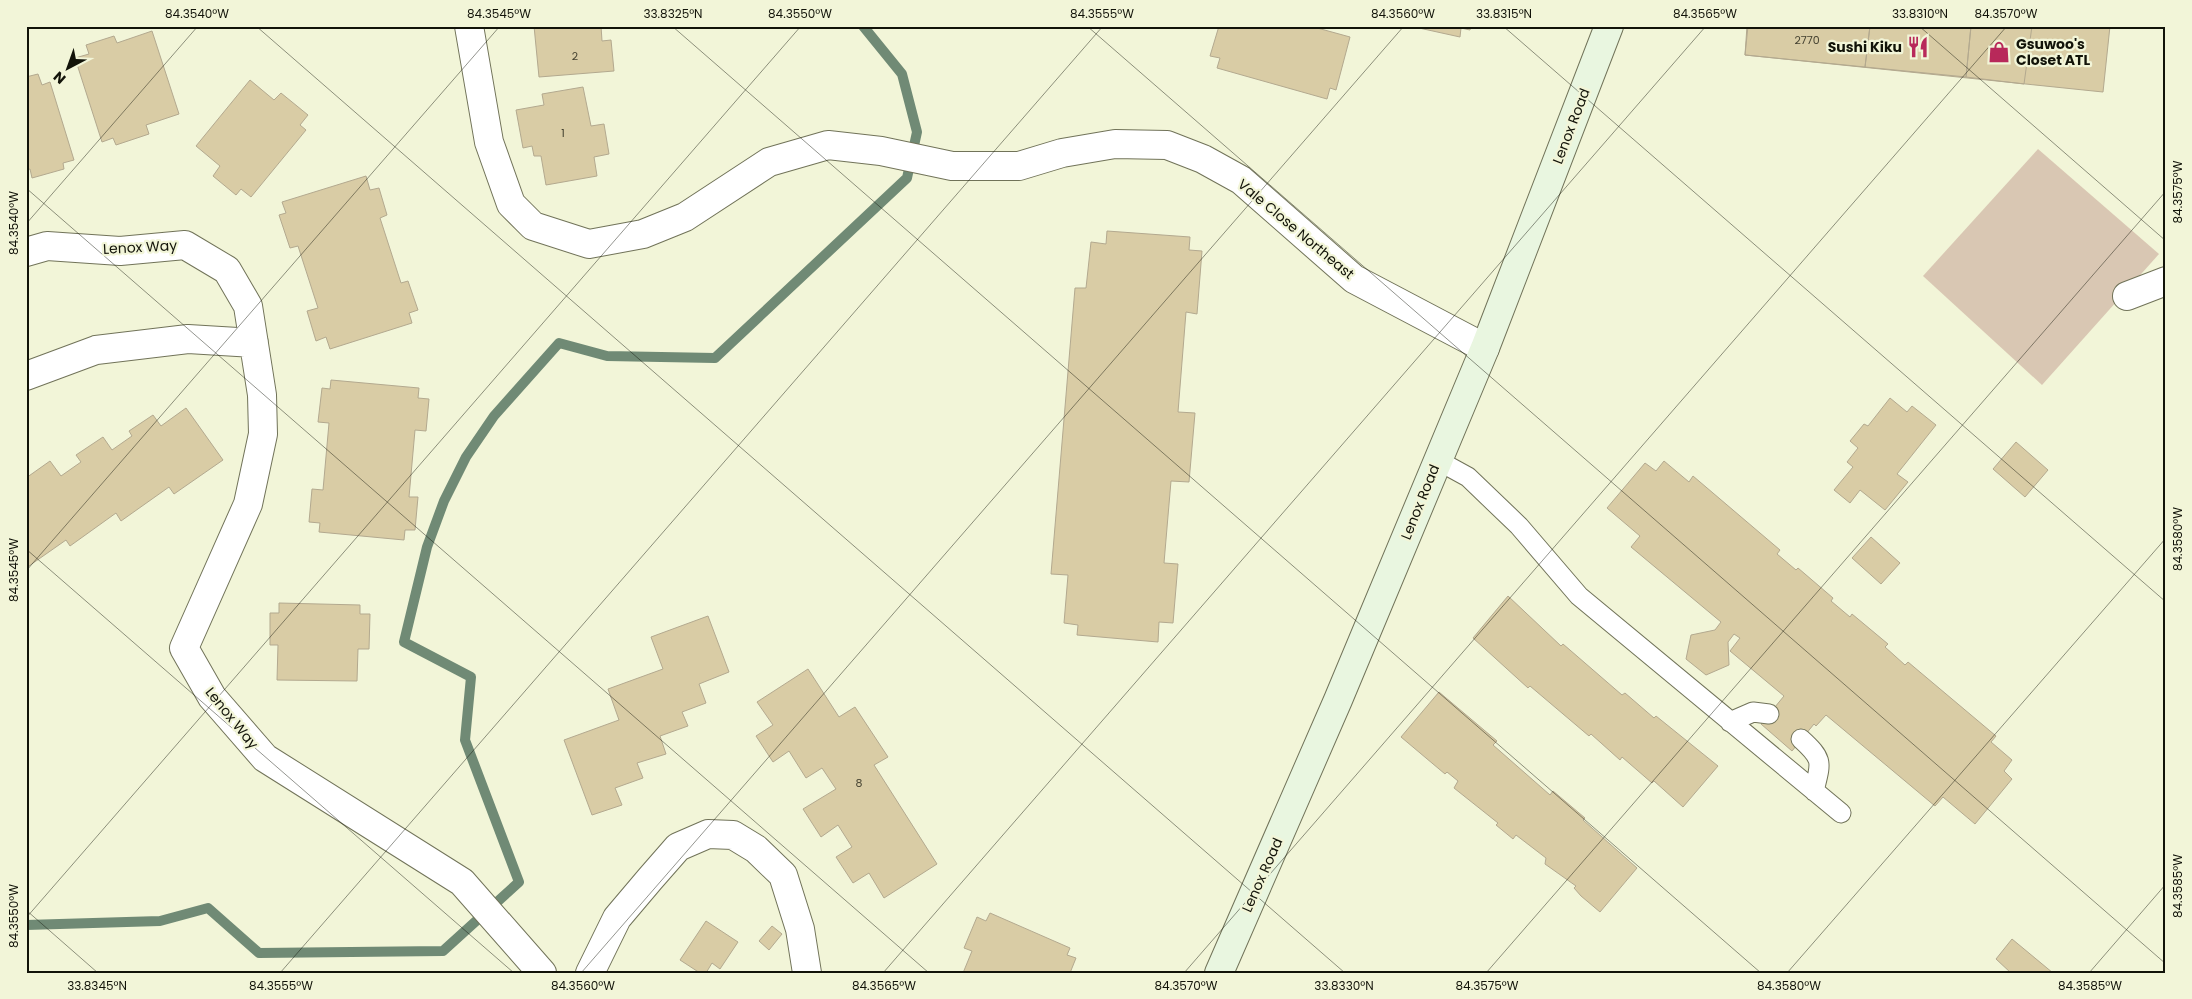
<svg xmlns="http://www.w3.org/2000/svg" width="2192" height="999" viewBox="0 0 2192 999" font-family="Poppins,sans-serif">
<rect width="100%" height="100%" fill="#f2f5d8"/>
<!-- green -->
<path fill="#d9c7b3" d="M2038 149 2159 254 2042 385 1923 276Z"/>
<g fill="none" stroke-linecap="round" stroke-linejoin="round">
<!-- stream -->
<path stroke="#708a75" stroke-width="10" d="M26 925 160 921 208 908 259 953 443 951 519 882 465 740 471 677 404 642 427 547 444 501 466 457 494 416 559 343 607 356 715 358 907 178 917 132 902 74 863 26"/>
</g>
<!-- building -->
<path fill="#d9cca5" stroke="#b3a98f" d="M534 26H601L602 41 611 40 614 71 539 77Z
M1219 26H1310L1350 37 1336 90 1330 88 1327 99 1217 68 1220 58 1210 56Z
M1410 26H1471L1470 30 1461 28 1460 37Z
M1747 26H2110L2103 92 1745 55Z
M1748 26H1870L1865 67 1745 55Z
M1870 26H1971L1966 77 1865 67Z
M1971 26H2032L2024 84 1966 77Z
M152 31 179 114 146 125 149 134 116 145 113 138 102 142 75 58 89 54 86 45 114 36 117 43Z
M38 74 42 85 50 82 74 160 63 163 64 169 32 178 30 169 26 170V77Z
M250 80 274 100 281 93 308 115 300 125 306 130 251 197 241 189 236 195 213 176 220 166 196 146Z
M583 87 591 126 604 124 609 154 594 157 597 176 546 185 541 156H534L532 146 523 148 516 110 544 105 542 94Z
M366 176 370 190 379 188 387 215 380 218 401 283 408 281 418 310 409 313 412 323 330 349 326 337 316 341 307 311 318 308 298 246 290 248 279 215 286 213 282 202Z
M1107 231 1190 237 1189 250 1202 251 1197 314 1186 312 1178 412 1195 413 1189 482 1171 481 1164 563 1178 564 1173 623 1159 622 1158 642 1077 635 1078 625 1064 623 1068 575 1051 574 1075 288H1086L1091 242 1106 244Z
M331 380 419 388 418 398 429 399 426 431 415 430 409 497H418L415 530H405L404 540 319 532 320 523 309 522 312 489 323 490 329 423 318 422 322 388 330 389Z
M1890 398 1907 412 1912 406 1936 425 1897 474 1908 482 1885 510 1860 490 1850 503 1834 490 1853 467 1847 462 1858 448 1850 441 1864 424 1868 426Z
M186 408 223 460 174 494 169 487 121 521 116 513 70 546 66 540 26 568V478L50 461 61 476 81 462 76 455 103 437 112 450 132 436 129 431 153 415 161 426Z
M2016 442 2048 470 2025 497 1993 469Z
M1664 461 1689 482 1693 476 1780 550 1777 554 1796 570 1798 568 1833 598 1831 601 1850 617 1852 614 1888 644 1885 647 1905 665 1908 662 1996 736 1991 742 2012 760 2004 771 2012 779 1975 824 1943 797 1935 806 1826 715 1816 726 1814 724 1792 751 1761 724 1784 696 1730 651 1740 638 1734 634 1728 642 1729 665 1706 675 1686 659 1691 635 1715 630 1721 622 1631 547 1640 536 1607 508 1645 463 1656 471Z
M1871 537 1900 563 1881 584 1852 558Z
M1508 596 1561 646 1563 644 1622 695 1625 693 1654 718 1656 716 1718 766 1683 807 1654 781 1652 783 1622 757 1620 760 1591 734 1589 736 1530 686 1528 688 1473 638Z
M279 603 360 605V614H370L369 649H358L357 681 277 680 278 645H270V613H279Z
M708 616 729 672 699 684 706 703 682 712 688 726 660 736 666 754 637 763 643 778 615 788 622 805 592 815 564 740 619 720 608 689 663 669 651 637Z
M808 669 839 717 855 707 888 757 874 765 937 864 884 898 869 873 853 883 836 857 852 847 838 825 821 837 803 809 836 789 822 768 806 778 789 751 773 762 756 736 773 725 757 702Z
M1439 692 1497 741 1493 745 1550 795 1553 791 1585 818 1583 820 1637 868 1600 912 1581 896 1574 888 1576 886 1545 864 1546 858 1516 835 1513 839 1496 825 1498 823 1454 788 1458 781 1447 772 1445 774 1401 737Z
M990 913 1070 948 1067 955 1076 958 1070 973H963L972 951 964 948 977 917 986 921Z
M706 921 738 942 720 969 712 963 706 973H700L680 960Z
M772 926 782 934 769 950 759 941Z
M2012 939 2053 973H2011L1996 959Z"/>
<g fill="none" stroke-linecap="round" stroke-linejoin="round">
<!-- lane casing -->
<g stroke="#717359" stroke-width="21">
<path id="lane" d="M1437 460 1468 477 1519 526 1579 596 1841 813
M1730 722 1753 712 1769 714
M1801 739C1824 760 1821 762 1814 791"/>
</g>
<!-- street casing -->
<g stroke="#717359" stroke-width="30">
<path id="street" d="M469 26 489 142 511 204 533 226 589 244 643 234 685 217 769 162 828 145 881 151 952 166H1019L1062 153 1115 144 1167 145 1203 159 1241 180 1354 279 1485 348
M26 252 47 246 120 251 185 245 227 270 248 306 262 395 263 434 248 504 184 648 212 697 265 758 462 882 542 973
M2127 296 2166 281
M26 376 96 350 188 339 254 343
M590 973 617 918 650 879 678 847 708 834 733 835 756 849 783 875 800 929 807 973"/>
</g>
<!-- secondary casing -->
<g stroke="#717359" stroke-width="30">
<path id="secondary" d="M1219 973 1338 700 1485 348 1609 26"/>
</g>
<!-- lane -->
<use href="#lane" stroke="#fff" stroke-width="19"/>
<!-- street -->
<use href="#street" stroke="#fff" stroke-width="28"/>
<!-- secondary -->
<use href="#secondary" stroke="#e9f6e0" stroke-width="28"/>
</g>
<!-- ticks -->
<path fill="none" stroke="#121309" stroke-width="1" stroke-opacity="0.45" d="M256 26 1345 973M672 26 1761 973M1087 26 2166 964M1503 26 2166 602M1919 26 2166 241M26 188 929 973M26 224 198 26M26 549 514 973M26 571 500 26M26 910 98 973M26 918 801 26M280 973 1103 26M581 973 1404 26M883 973 1706 26M1184 973 2007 26M1486 973 2166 191M1787 973 2166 538M2089 973 2166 884"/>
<!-- icons -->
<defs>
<g id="restaurant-bare" transform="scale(1.725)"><path d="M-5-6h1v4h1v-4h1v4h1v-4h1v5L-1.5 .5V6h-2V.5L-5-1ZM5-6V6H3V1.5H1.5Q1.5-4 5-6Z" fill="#b8295a" stroke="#f2f5d8" stroke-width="2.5" paint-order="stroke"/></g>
<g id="shop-bare" transform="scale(1.725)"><path d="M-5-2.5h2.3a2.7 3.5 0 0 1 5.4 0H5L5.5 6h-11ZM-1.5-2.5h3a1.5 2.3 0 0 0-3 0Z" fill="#b8295a" stroke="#f2f5d8" stroke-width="2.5" paint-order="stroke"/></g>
</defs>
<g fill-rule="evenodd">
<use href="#restaurant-bare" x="1918" y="47"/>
<use href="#shop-bare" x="1999" y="52"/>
</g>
<g text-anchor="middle" stroke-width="4.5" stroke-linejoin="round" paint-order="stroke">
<!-- number labels -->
<g font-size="11" fill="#444130">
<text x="1807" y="44">2770</text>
<text x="575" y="60">2</text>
<text x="563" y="137">1</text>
<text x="859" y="787">8</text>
</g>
<!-- poi labels -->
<g font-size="14" font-weight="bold" fill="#121309" stroke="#f2f5d8" text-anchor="start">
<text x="2016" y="49">Gsuwoo's<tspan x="2016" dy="16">Closet ATL</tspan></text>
<text x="1902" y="52" text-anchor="end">Sushi Kiku</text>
</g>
<!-- street labels -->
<g font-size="14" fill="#121309" stroke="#f2f5d8">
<text transform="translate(1571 126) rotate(-69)" y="5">Lenox Road</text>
<text transform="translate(1296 229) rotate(40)" y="5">Vale Close Northeast</text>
<text transform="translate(140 247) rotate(-3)" y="5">Lenox Way</text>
<text transform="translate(1420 502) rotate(-68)" y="5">Lenox Road</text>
<text transform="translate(232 718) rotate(51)" y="5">Lenox Way</text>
<text transform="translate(1262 875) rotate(-66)" y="5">Lenox Road</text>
</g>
</g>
<!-- border -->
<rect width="2192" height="999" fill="none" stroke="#f2f5d8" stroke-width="55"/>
<!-- north arrow -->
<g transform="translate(68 68) rotate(221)" stroke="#f2f5d8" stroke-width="4" paint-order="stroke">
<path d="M0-4L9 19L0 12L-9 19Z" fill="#121309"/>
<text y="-8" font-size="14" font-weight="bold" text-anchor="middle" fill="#121309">N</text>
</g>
<rect x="28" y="28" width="2136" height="944" fill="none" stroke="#121309" stroke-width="2"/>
<g font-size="12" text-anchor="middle" fill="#121309">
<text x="197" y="18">84.3540°W</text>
<text x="499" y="18">84.3545°W</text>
<text x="673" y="18">33.8325°N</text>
<text x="800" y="18">84.3550°W</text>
<text x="1102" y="18">84.3555°W</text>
<text x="1403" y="18">84.3560°W</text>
<text x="1504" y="18">33.8315°N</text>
<text x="1705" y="18">84.3565°W</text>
<text x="1920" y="18">33.8310°N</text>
<text x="2006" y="18">84.3570°W</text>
<text transform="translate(2178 192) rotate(-90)" y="4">84.3575°W</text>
<text transform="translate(14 223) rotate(-90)" y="4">84.3540°W</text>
<text transform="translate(2178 539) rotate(-90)" y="4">84.3580°W</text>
<text transform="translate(14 570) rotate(-90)" y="4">84.3545°W</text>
<text transform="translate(2178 886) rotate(-90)" y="4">84.3585°W</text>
<text transform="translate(14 916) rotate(-90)" y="4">84.3550°W</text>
<text x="97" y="990">33.8345°N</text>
<text x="281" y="990">84.3555°W</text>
<text x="583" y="990">84.3560°W</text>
<text x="884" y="990">84.3565°W</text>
<text x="1186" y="990">84.3570°W</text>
<text x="1344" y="990">33.8330°N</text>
<text x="1487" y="990">84.3575°W</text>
<text x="1789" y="990">84.3580°W</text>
<text x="2090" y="990">84.3585°W</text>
</g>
</svg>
